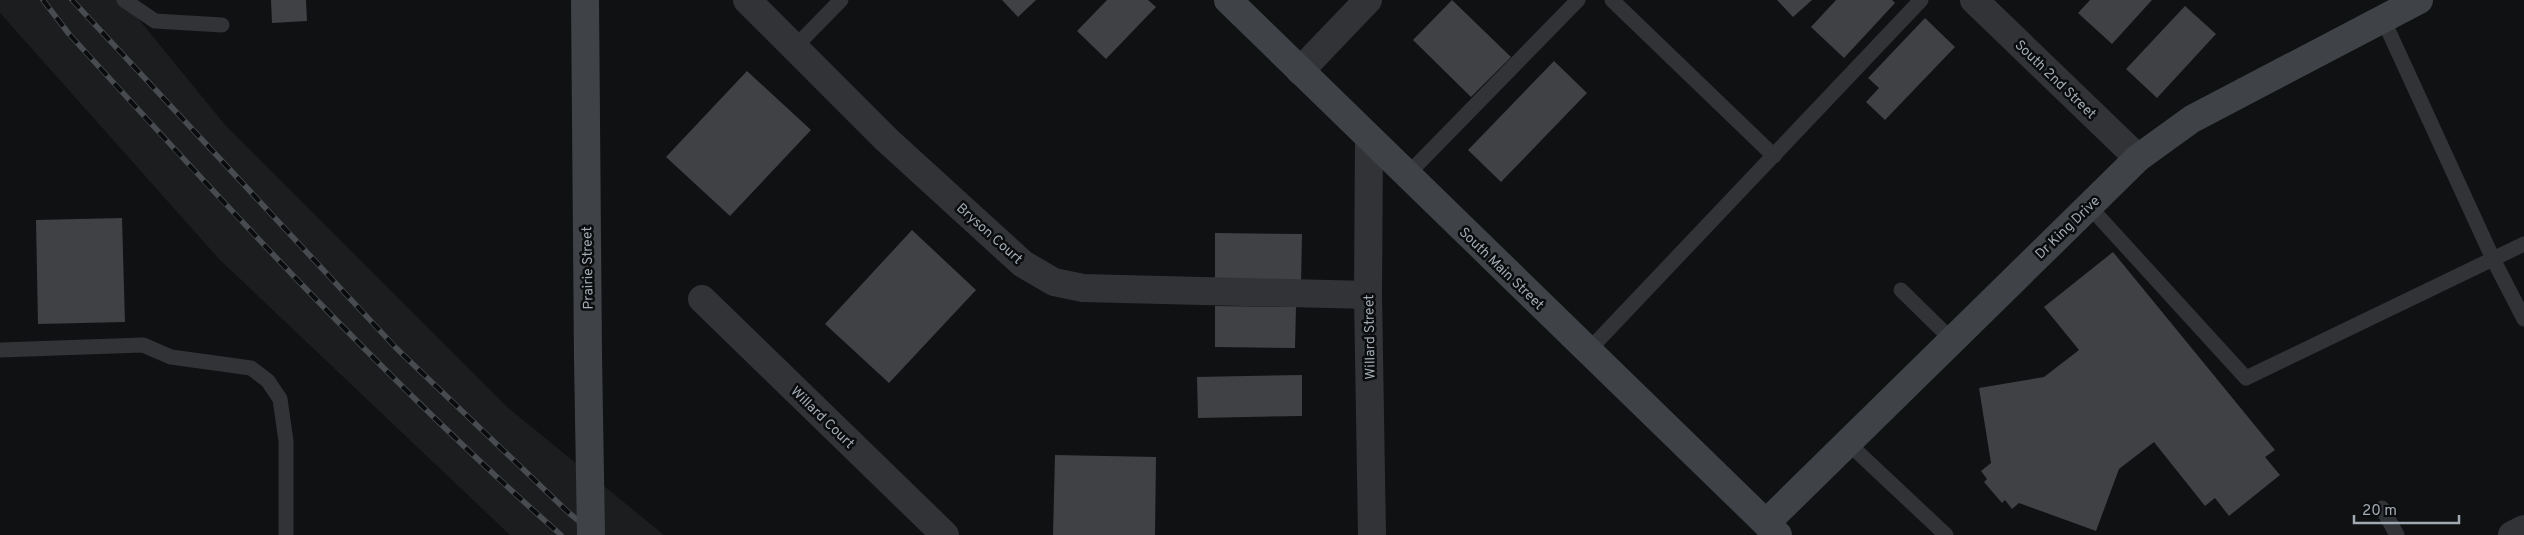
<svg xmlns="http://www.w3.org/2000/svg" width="2524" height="535" viewBox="0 0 2524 535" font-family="Overpass,sans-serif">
<rect width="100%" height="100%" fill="#101112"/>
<!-- built -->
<path fill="#1c1d1f" d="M0 0H123L226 126 506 406 664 535H510L219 259 0 13Z"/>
<!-- building -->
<path fill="#3f4145" d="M271 0H306L307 21 272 23Z
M1002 0H1036L1018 17Z
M1107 0H1148L1156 7 1106 59 1077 31Z
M1452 0 1511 57 1471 97 1413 40Z
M1777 0H1812L1793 17Z
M1836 0H1892L1895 3 1844 58 1811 27Z
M2090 0H2152L2112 44 2078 13Z
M2185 6 2216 34 2157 98 2126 69Z
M1925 18 1955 47 1885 120 1866 102 1879 88 1868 78Z
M1554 61 1587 93 1501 182 1468 150Z
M747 71 811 130 730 216 666 157Z
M122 218 125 322 38 324 36 220Z
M912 230 976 290 889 383 825 324Z
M1215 233 1302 234 1301 286 1215 285Z
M2113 252 2275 450 2265 457 2280 475 2229 516 2215 498 2205 506 2154 442 2119 469 2096 531 2019 503 2012 509 2005 500 2002 503 1984 482 1987 479 1981 471 1991 463 1979 388 2044 377 2079 350 2044 307Z
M1215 306 1296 307 1295 348 1215 347Z
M1302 375V416L1198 418 1197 377Z
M1055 455 1156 457 1155 535H1053Z"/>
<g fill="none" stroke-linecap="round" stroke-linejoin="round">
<!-- lane -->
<path stroke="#313337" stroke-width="15" d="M124 0 155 21 222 25
M1612 0 1774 156
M2383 19 2494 261 2524 319
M795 47 841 0
M1407 175 1578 0
M2089 206 2246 378 2524 244
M1901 290 1952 340
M0 350 143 345 171 357 251 368 268 381 280 399 286 441V535
M1588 351 1921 0
M1848 443 1946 535
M2382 508 2397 535"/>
<!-- street -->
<path stroke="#313337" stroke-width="28" d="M747 0 887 140 1023 264 1054 282 1083 288 1368 295
M1974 0 2138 158
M1300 71 1368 0
M1369 139 1368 295 1372 535
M702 299 945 535
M2512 535 2524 529"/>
<!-- secondary -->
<path stroke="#3f4347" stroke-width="28" d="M585 0 588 357
M1228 0 1778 535
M1766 523 2138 158 2192 119 2419 0"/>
<!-- rail casing -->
<g stroke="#484c50" stroke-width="5.5">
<path id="rail" d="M43 0 69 34C227 207 385 380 561 535
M72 0 396 348 569 513 596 535"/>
</g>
<!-- rail -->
<use href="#rail" stroke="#0b0c0d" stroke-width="4" stroke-dasharray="11" stroke-linecap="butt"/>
<!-- secondary-bridge -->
<path stroke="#3f4347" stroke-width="28" d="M588 357 591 535"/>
</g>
<g text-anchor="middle" stroke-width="5" stroke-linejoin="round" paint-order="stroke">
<!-- street labels -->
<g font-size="14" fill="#a1aab3" stroke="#0b0c0d">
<text transform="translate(2056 79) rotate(44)" y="5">South 2nd Street</text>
<text transform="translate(2067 227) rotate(-44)" y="5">Dr King Drive</text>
<text transform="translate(990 233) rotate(42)" y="5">Bryson Court</text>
<text transform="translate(587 268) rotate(-91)" y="5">Prairie Street</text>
<text transform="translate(1502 268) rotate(44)" y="5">South Main Street</text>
<text transform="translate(1369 337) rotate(-91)" y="5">Willard Street</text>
<text transform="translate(823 417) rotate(44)" y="5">Willard Court</text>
</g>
</g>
<!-- scale -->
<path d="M2354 515v8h105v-8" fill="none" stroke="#a1aab3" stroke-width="2.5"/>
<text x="2362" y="515" font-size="15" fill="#a1aab3" stroke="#0b0c0d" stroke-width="4" paint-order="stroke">20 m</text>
</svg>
